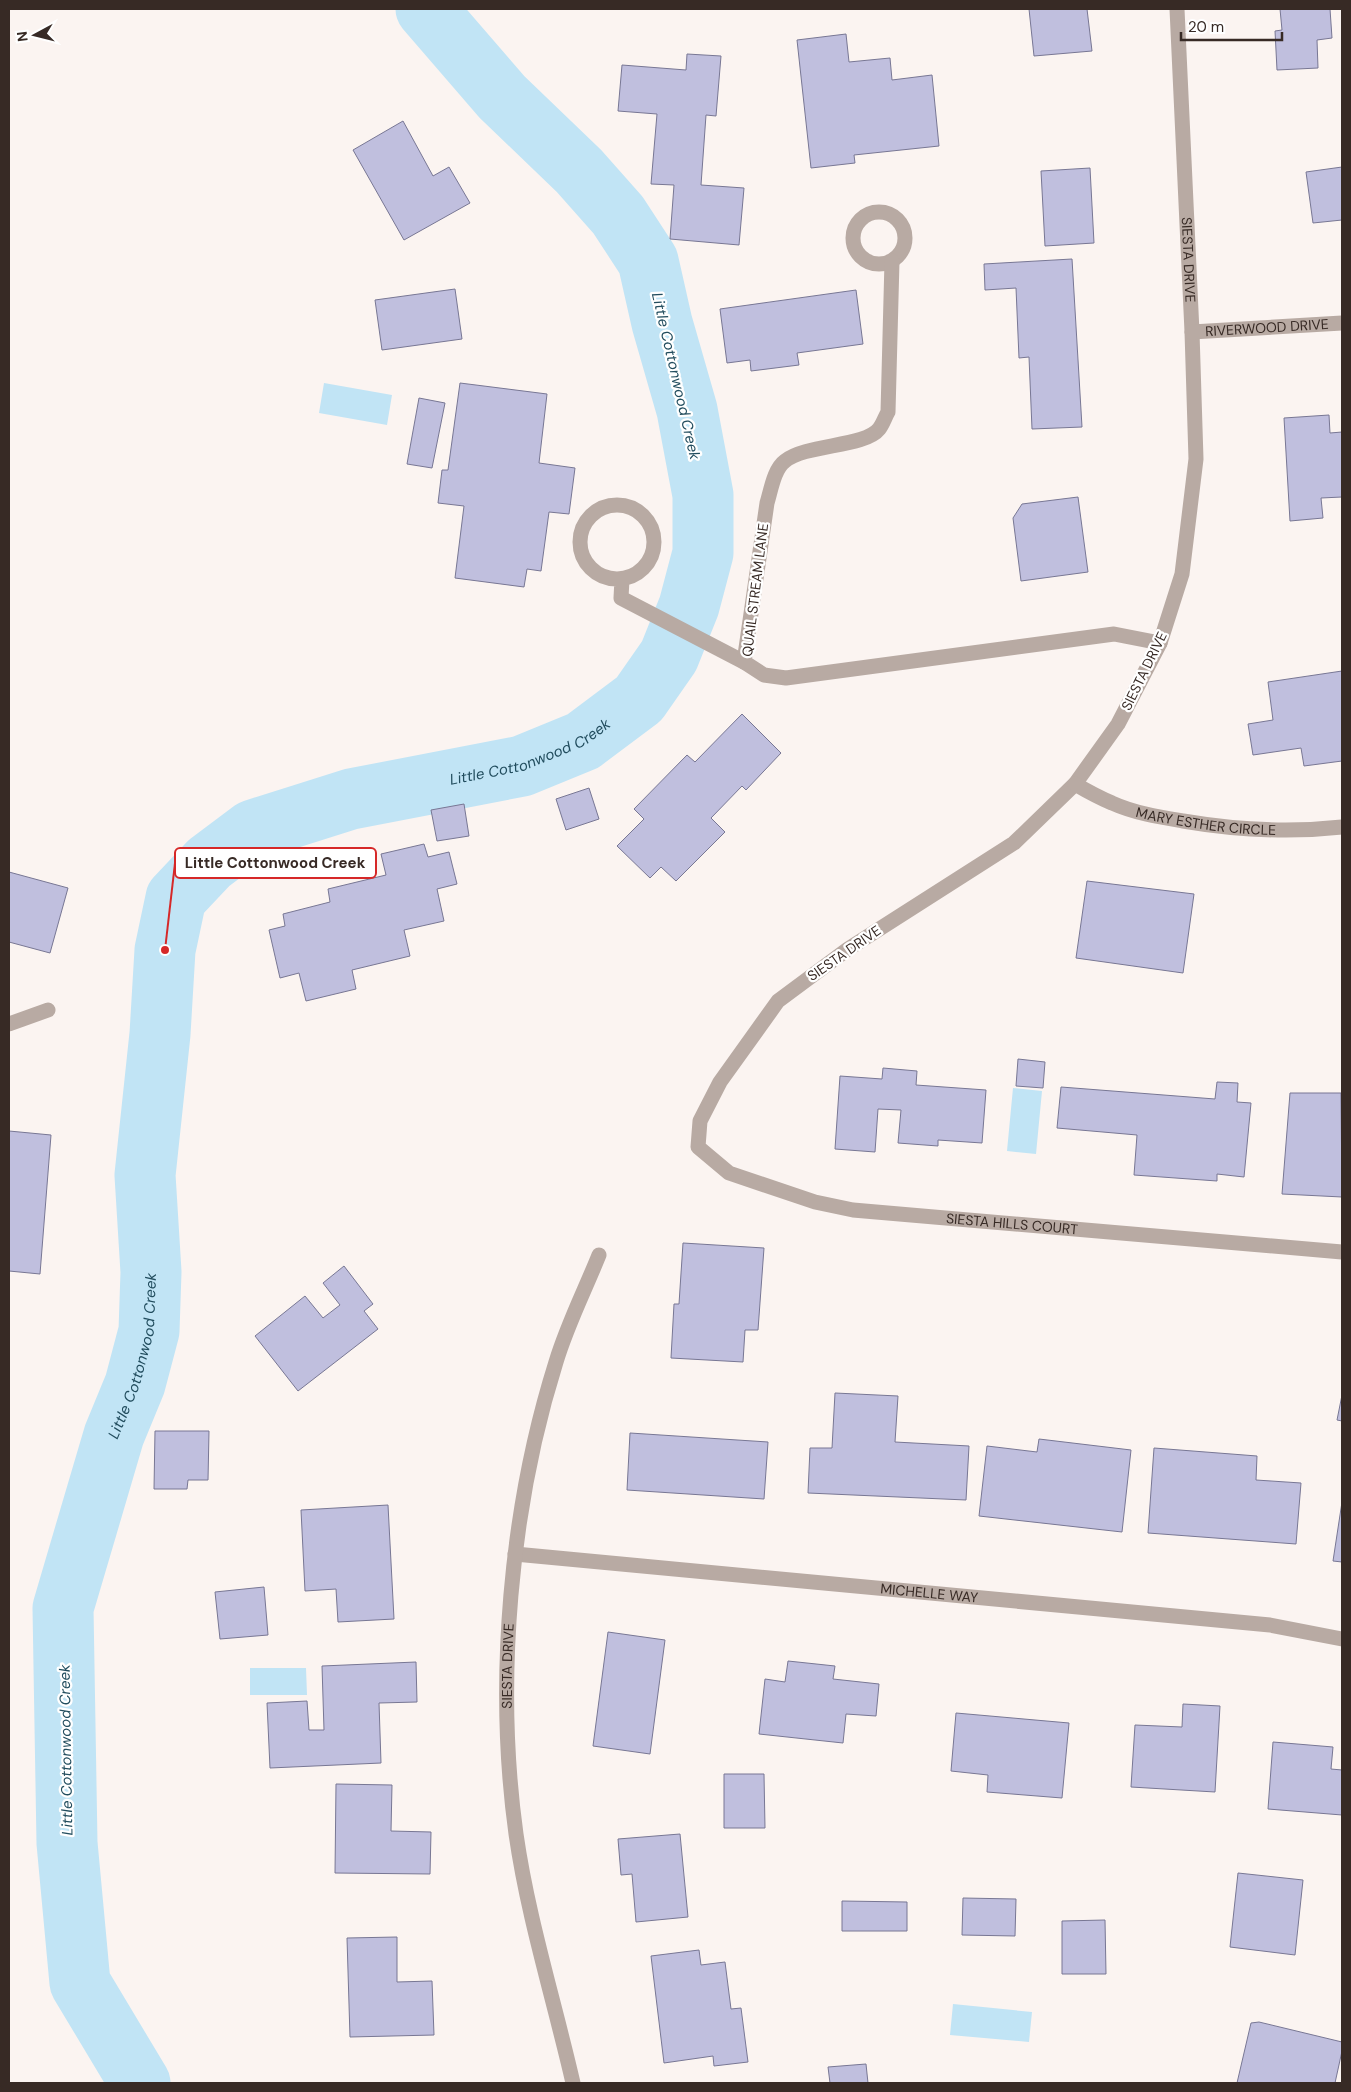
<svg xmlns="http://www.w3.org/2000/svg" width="1351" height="2092" viewBox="0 0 1351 2092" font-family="'DM Sans',sans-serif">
<rect width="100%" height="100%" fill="#fbf4f1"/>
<!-- water -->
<path fill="#c1e4f5" d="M324 383 392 395 387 425 319 413Z
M1013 1088 1042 1091 1036 1154 1007 1151Z
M250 1668H306L307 1695H250Z
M953 2004 1032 2012 1029 2042 950 2035Z"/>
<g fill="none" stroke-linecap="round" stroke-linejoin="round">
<!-- river -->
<path stroke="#c1e4f5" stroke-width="61" id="s1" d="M140 2083 80 1983 67 1843 63 1608 114 1435 135 1384 149 1331 151 1272 145 1175 160 1034 165 950 176 898 209 863 253 830 351 799 522 766 583 741 639 699 669 656 689 606 703 553V495L687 410 662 323 648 261 618 215 579 171 502 97 426 9"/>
</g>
<!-- building -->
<path fill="#c0bfde" stroke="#787794" d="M1029 9H1087L1092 51 1034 56Z
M1280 9H1330L1332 38 1317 40 1318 68 1277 70 1275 31 1282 30Z
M846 34 849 62 890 58 892 80 932 75 939 146 854 155 855 163 811 168 797 40Z
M687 54 721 56 716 116 706 115 701 185 744 188 739 245 670 239 674 185 651 184 657 114 618 111 622 65 686 70Z
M403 121 433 176 449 167 470 203 404 240 353 150Z
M1342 167V220L1313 223 1306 172Z
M1090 168 1094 243 1045 246 1041 171Z
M1072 259 1082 427 1032 429 1029 357 1019 358 1016 288 985 290 984 264Z
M455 289 462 339 382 350 375 300Z
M856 290 863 344 797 353 799 365 751 371 750 360 727 363 720 309Z
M460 383 547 394 539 463 575 468 569 514 549 512 541 571 527 569 524 587 455 578 464 506 438 503 442 470H448Z
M419 398 445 403 432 468 407 464Z
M1329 415 1330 433 1342 432V497L1321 498 1323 518 1290 521 1284 418Z
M1078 497 1088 572 1021 581 1013 518 1022 504Z
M1342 671V761L1304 766 1301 748 1253 755 1248 724 1273 720 1268 682Z
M742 714 781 753 746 790 742 786 711 818 725 832 676 881 661 867 650 878 617 846 644 819 634 809 687 755 695 762Z
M589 788 599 819 566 830 556 799Z
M464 804 469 836 437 841 431 810Z
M424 844 428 857 449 852 457 884 437 889 444 921 404 930 410 956 352 970 356 989 306 1001 299 973 280 978 269 930 285 926 283 914 330 902 328 889 386 875 381 854Z
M9 872 68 888 50 953 9 942Z
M1087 881 1194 894 1183 973 1076 958Z
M1018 1059 1045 1062 1043 1088 1016 1086Z
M883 1068 917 1071 916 1085 986 1090 982 1143 938 1140V1146L898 1143 901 1110 878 1109 875 1152 835 1149 840 1076 882 1079Z
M1217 1082 1238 1083 1237 1102 1251 1103 1244 1177 1217 1174V1181L1134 1175 1137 1135 1057 1128 1061 1087 1215 1099Z
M1290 1093H1341L1342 1197 1282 1194Z
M9 1131 51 1135 40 1274 9 1271Z
M683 1243 764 1248 758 1330H745L743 1362 671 1358 674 1304H679Z
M344 1266 373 1304 364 1311 378 1329 298 1391 255 1336 305 1296 323 1318 340 1305 323 1283Z
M835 1393 898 1396 895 1442 969 1446 966 1500 808 1493 810 1448H832Z
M1342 1395V1421L1337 1420Z
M155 1431H209L208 1480H188L187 1489H154Z
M630 1433 768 1442 764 1499 627 1490Z
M1039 1439 1131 1450 1122 1532 979 1516 987 1446 1037 1452Z
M1154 1448 1257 1456 1256 1480 1301 1483 1296 1544 1148 1533Z
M1342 1502V1562L1333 1561Z
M388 1505 394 1619 338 1622 336 1589 305 1591 301 1510Z
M264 1587 268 1635 220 1639 215 1592Z
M608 1632 665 1640 650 1754 593 1746Z
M788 1661 835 1666 833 1679 879 1684 876 1716 846 1714 843 1743 759 1734 765 1679 785 1682Z
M416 1662 417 1702 379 1703 381 1763 270 1768 267 1703 307 1701 309 1730H324L322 1666Z
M1183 1704 1220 1706 1215 1792 1131 1787 1135 1725 1182 1727Z
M956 1713 1069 1723 1062 1798 987 1792 988 1775 951 1771Z
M1273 1742 1333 1747 1331 1769 1342 1770V1815L1268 1809Z
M724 1774H764L765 1828H724Z
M336 1784 392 1785 391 1831 431 1832 430 1874 335 1873Z
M680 1834 688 1917 636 1922 632 1874 621 1875 618 1839Z
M1238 1873 1303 1880 1295 1955 1230 1947Z
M963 1898 1016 1899 1015 1936 962 1935Z
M842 1901 907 1902V1931H842Z
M1105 1920 1106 1974H1062V1921Z
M397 1937V1982L432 1981 434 2035 350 2037 347 1938Z
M699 1950 701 1965 725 1962 731 2009 741 2008 748 2062 714 2066 713 2056 664 2063 651 1956Z
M1259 2022 1342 2042V2051L1335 2083H1237L1251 2023Z
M866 2064 868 2083H830L828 2067Z"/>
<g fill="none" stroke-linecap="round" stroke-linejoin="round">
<!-- lane -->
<path stroke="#b8aaa3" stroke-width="15" d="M580 542a37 37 0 1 1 74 0a37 37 0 1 1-74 0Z
M622 579 621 598 744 662"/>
<!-- street -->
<g stroke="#b8aaa3" stroke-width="15">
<path id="s2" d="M1177 9 1192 332 1196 459 1182 574 1160 643 1118 724 1075 784 1014 843 848 949 778 1001 720 1082 700 1121 698 1147 729 1173 815 1202 853 1210 1342 1252"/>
<circle cx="879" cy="238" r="26"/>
<path d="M892 261 888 412C885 417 883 424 879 429 865 447 806 444 785 461 774 469 771 490 767 503L744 662 764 675 786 678 1114 634 1160 643"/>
<path id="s3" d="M1192 332 1342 323"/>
<path id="s4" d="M1075 784C1087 791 1100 798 1112 803 1134 813 1159 817 1183 821 1236 830 1288 833 1342 827"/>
<path d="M9 1024 48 1010"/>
<path id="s5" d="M515 1554 1270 1625 1342 1639"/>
<path id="s6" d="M573 2083C554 2000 528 1918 516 1834 495 1682 510 1508 556 1362 567 1325 585 1290 599 1255"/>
</g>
</g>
<g text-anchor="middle" stroke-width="4.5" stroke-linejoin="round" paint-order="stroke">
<!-- street labels -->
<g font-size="14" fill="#372a25" stroke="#fff">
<text dy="5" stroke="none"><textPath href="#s2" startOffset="251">SIESTA DRIVE</textPath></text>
<text dy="5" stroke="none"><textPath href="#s3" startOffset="75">RIVERWOOD DRIVE</textPath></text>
<text transform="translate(755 590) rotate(-83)" y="5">QUAIL STREAM LANE</text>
<text transform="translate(1144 671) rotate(-64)" y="5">SIESTA DRIVE</text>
<text dy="5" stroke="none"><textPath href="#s4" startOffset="138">MARY ESTHER CIRCLE</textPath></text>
<text transform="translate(844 953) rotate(-35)" y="5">SIESTA DRIVE</text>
<text dy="5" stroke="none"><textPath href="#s2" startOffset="1672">SIESTA HILLS COURT</textPath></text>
<text dy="5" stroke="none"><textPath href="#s5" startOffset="416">MICHELLE WAY</textPath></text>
<text dy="5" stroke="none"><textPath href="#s6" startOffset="424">SIESTA DRIVE</textPath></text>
</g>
<!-- water labels -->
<g font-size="15" font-style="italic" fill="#224d5e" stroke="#fff">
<text transform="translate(676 376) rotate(77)" y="5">Little Cottonwood Creek</text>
<text dy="5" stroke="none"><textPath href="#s1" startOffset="1610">Little Cottonwood Creek</textPath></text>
<text dy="5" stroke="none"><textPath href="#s1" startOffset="755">Little Cottonwood Creek</textPath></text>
<text transform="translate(66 1750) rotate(-91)" y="5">Little Cottonwood Creek</text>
</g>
</g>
<!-- callouts -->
<path fill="none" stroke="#d62828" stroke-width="2" d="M165 950L175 863"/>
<circle fill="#d62828" stroke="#fff" stroke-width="2" cx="165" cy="950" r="5"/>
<rect fill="#fff" stroke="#d62828" stroke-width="2" x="175" y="848" width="201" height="30" rx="5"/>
<g font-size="15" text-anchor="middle" font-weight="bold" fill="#372a25">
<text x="275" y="868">Little Cottonwood Creek</text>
</g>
<!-- border -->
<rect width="1351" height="2092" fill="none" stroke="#372a25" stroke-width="20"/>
<!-- north arrow -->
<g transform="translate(35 35) rotate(263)" stroke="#ffffff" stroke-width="4" paint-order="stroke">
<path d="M0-4L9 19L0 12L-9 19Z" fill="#372a25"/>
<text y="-8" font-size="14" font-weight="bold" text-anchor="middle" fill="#372a25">N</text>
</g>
<!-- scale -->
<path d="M1181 32v8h101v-8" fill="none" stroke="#372a25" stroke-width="2.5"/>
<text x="1188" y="32" font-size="15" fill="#372a25" stroke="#ffffff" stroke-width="4" paint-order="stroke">20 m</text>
</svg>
